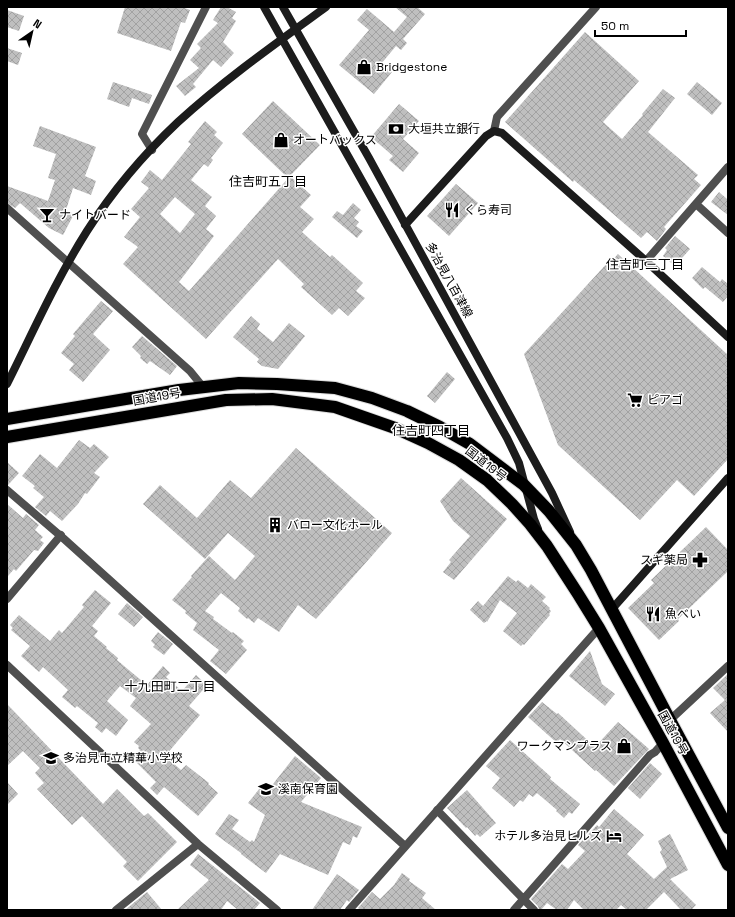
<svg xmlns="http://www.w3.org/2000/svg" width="735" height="917" viewBox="0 0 735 917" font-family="'Space Grotesk','Noto Sans JP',sans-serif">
<defs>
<pattern id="building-cross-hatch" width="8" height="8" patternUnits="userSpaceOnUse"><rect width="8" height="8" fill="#bfbfbf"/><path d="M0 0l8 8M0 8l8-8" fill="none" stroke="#a2a2a2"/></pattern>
</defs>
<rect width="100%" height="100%" fill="#fff"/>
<!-- building -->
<path fill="url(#building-cross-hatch)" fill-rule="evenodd" d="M125 7H182L190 10 185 23 181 22 171 51 117 33Z
M221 7H227L236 12 232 18 236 21 223 42 234 53 221 67 213 60 193 84 196 87 185 96 176 86 199 68 190 60 201 48 197 44 218 23 213 20Z
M395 7H417L425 14 403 39 407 43 401 50 396 46 381 64 392 72 374 94 339 65 369 30 357 20 367 9 394 32 407 17Z
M7 10 24 16 19 31 7 27Z
M585 32 639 81 603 122 622 139 643 115 642 114 663 89 675 98 648 132 698 175 694 179 701 185 664 227 666 229 657 241 647 232 641 238 574 180 573 182 505 122Z
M7 48 22 53 18 65 7 61Z
M113 82 152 95 149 104 132 98 129 107 107 99Z
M697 82 722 103 712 115 687 94Z
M273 101 320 145 288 178 242 134Z
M399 104 419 121 403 139 419 153 403 172 389 160 393 156 371 137Z
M205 121 217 132 214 135 223 143 211 158 213 160 208 167 204 164 191 180 212 197 205 206 216 216 206 229 214 236 179 282 189 291 290 176 311 195 300 207 314 219 302 232 330 257 332 255 363 283 356 291 365 298 348 316 339 308 332 315 301 287 304 284 278 259 206 339 123 264 138 247 124 237 140 217 131 209 149 188 141 182 150 170 162 180 191 144 188 142ZM175 197 195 214 180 233 160 214Z
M40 126 96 147 85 176 96 181 91 195 73 188 66 210 74 214 63 235 49 228 20 203 15 208 7 203V186L48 201 55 180 48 178 56 154 33 146Z
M456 184 478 203 449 236 427 216Z
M719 192 728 200V215L711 202Z
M353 203 361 210 354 218 359 222 356 226 363 231 357 238 332 217 337 211 343 215Z
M675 236 690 249 675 266 663 256 667 250 665 248Z
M618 254 728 355V459L694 496 677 480 640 520 558 445 524 354 610 260 612 261Z
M702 267 720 282 722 279 728 284V296L723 302 705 287 703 289 692 278Z
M101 301 113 311 93 334 110 350 83 382 69 370 74 364 61 353 75 336 73 334Z
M251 316 260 324 257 329 273 342 289 323 305 336 278 369 262 366 257 362 259 359 233 337Z
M142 336 177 366 170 375 150 361 147 364 140 358 141 356 132 347Z
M447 372 455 379 435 403 427 396Z
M79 440 90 448 94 444 109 457 94 473 100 477 87 494 85 493 78 504 62 521 50 511 46 516 35 507 44 497 33 488 35 486 22 476 40 454 57 468Z
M296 448 392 533 316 619 298 605 279 632 258 618 254 623 248 618 247 619 238 611 240 608 221 593 205 611 214 617 213 619 232 633 233 632 244 641 241 644 247 650 226 674 210 661 219 650 193 630 197 623 185 613 186 611 172 600 192 577 191 576 209 556 235 580 255 556 228 533 205 559 143 504 160 485 197 518 230 480 251 498Z
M7 462 19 473 8 485H7Z
M461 478 507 519 454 580 443 572 451 562 449 560 470 536 453 521 440 501Z
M7 504 23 518 26 514 39 525 35 530 43 537 40 540 44 543 38 551 34 550 16 571 14 569 7 577Z
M706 527 728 550V571L678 619 679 621 659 640 628 608 654 583 651 580Z
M508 576 516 582 518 580 528 588 531 584 546 597 542 601 550 608 549 609 551 611 549 614 550 615 524 645 523 644 521 646 503 631 517 613 500 600 487 622V621L484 623 470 610 478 601 483 606Z
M95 590 111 603 92 626 98 631 94 636 107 647 106 648 118 658 117 660 130 671 147 685 163 666 170 673 166 677 182 691 196 675 207 685 189 706 200 715 165 756 181 770 186 765 209 783 208 784 218 793 198 816 164 787 157 795 150 788 156 782 132 758 140 750 138 748 139 746 134 742 151 724 130 706 136 698 120 686 107 701 128 720 116 736 106 728 102 733 95 727 98 723 77 706 75 708 62 697 68 690 43 667 39 672 21 656 30 646 11 630 13 628 10 625 19 615 50 641 59 630 62 633 84 607 82 605Z
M127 603 143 617 134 627 118 614Z
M158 632 173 644 164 655 153 647 155 645 151 641Z
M590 651 602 684 615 694 605 706 569 676Z
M728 674V732L710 713 725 700 713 688Z
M542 702 557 714 558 713 595 747 618 722 649 749 614 786 596 770 595 771 560 739 557 743 528 717Z
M7 704 103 804 117 789 144 816 148 813 177 842 138 881 123 866 127 862 82 816 72 825 37 789 44 783 35 773 40 768 23 751 7 766Z
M510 740 551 777 550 779 580 804 572 814 569 812 564 818 556 811 557 810 537 793 533 797 529 794 523 802 520 800 514 807 492 788 500 778 486 766Z
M295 756 321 778 301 802 362 827 357 838 353 836 350 845 343 842 328 875 280 854 266 873 241 854V853L215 834 229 814 239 820 232 829 250 842 252 840 254 842 265 815 248 803 260 788 266 793Z
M650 763 662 774 640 799 628 788Z
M7 782 18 794 7 805Z
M467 790 496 823 480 837 477 834 475 836 467 827 466 828 447 808Z
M614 809 644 835 627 854 654 879 667 867 660 852 662 850 658 841 670 834 688 870 670 879 696 905 691 910H681L664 892 646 910H627L621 905 616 910H584L574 900 567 910H557L547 903 541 910H539L538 906 531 899 562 864 568 869 585 851 578 845 597 825 599 827Z
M198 854 260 903 254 910H238L227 901 221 910H177L209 880 190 865Z
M402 873 410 879 409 881 426 893 422 898 436 910H360L358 908 372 892 380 899 394 885Z
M337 874 359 890 349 902 347 900 340 910H312Z
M147 892 162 910H125Z"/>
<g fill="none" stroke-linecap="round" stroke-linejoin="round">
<!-- highway casing -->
<g stroke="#dbdbdb" stroke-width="14">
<path id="highway" d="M7 419 179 390 239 383 277 384 335 388 372 398 407 411 440 427 470 444 524 485 549 511 576 545 591 570 670 720 728 828
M7 437 214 402 226 400 272 399 335 407 395 428 428 443 459 460 487 480 512 504 530 524 547 546 578 594 599 628 663 743 728 865"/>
</g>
<!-- street -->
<path stroke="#4f4f4f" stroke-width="8" d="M494 131 497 117 596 7
M152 150 142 134 206 7
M696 204 728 233
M7 208 190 371 203 387
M646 261 728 167
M7 490 63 538 405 846
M7 599 61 535
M7 665 198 844 277 910
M670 720 728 666
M437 810 534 910
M116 910 198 844
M349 910 599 628
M514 910 650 755 655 752 663 743"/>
<!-- secondary -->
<path stroke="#1c1c1c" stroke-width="8" d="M264 7 507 438 519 463 534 519 538 529
M283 7 369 158 552 493 570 532
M405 225 486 136 494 131 502 133 646 261 728 337
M7 384C33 332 56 280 87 231 112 192 144 154 178 122 224 80 275 44 326 7
M612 609 728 478"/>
<!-- highway -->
<use href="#highway" stroke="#000" stroke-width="12"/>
</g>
<!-- icons -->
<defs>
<g id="shop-bare" transform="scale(1.2)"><path d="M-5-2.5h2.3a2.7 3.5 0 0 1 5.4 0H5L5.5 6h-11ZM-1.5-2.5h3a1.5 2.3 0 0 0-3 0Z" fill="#000" stroke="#fff" stroke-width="2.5" paint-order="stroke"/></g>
<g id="bank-bare" transform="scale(1.2)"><path d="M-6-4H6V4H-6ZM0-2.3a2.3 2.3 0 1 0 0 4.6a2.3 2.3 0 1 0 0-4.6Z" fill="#000" stroke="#fff" stroke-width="2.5" paint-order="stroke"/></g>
<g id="restaurant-bare" transform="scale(1.2)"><path d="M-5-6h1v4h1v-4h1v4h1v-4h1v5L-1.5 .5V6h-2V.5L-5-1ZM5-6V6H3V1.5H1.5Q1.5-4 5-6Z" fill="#000" stroke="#fff" stroke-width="2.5" paint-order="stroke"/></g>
<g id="bar-bare" transform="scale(1.2)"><path d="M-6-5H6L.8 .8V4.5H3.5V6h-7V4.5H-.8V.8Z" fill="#000" stroke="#fff" stroke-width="2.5" paint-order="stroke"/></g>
<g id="supermarket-bare" transform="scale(1.2)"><path d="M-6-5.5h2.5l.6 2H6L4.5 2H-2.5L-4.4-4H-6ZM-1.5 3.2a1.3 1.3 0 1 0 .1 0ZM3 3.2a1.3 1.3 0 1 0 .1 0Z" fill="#000" stroke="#fff" stroke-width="2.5" paint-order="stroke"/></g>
<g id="building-bare" transform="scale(1.2)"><path d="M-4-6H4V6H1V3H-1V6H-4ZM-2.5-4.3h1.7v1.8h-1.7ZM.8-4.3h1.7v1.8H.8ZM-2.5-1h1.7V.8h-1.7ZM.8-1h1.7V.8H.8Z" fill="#000" stroke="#fff" stroke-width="2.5" paint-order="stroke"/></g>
<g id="pharmacy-bare" transform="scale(1.2)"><path d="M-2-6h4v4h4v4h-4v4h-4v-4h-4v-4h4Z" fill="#000" stroke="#fff" stroke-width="2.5" paint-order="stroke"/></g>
<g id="school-bare" transform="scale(1.2)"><path d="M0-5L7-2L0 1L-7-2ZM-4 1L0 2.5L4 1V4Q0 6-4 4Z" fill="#000" stroke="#fff" stroke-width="2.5" paint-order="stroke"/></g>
<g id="hotel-bare" transform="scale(1.2)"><path d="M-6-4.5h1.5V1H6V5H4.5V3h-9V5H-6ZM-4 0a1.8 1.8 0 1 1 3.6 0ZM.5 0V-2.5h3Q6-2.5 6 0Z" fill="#000" stroke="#fff" stroke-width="2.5" paint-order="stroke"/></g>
</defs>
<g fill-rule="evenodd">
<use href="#shop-bare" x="364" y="67"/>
<use href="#bank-bare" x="396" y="129"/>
<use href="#shop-bare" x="281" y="140"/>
<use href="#restaurant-bare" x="452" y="210"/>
<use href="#bar-bare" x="47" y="215"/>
<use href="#supermarket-bare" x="635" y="400"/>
<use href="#building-bare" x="275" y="525"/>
<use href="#pharmacy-bare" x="700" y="560"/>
<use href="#restaurant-bare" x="653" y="614"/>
<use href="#shop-bare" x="624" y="746"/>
<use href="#school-bare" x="51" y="758"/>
<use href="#school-bare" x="266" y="789"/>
<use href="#hotel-bare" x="614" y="836"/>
</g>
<g text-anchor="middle" stroke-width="3" stroke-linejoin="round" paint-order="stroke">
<!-- poi labels -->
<g font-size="12" fill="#000" stroke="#fff" text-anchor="start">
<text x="376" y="71">Bridgestone</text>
<text x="408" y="133">大垣共立銀行</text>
<text x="293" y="144">オートバックス</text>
<text x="464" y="214">くら寿司</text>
<text x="59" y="219">ナイトバード</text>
<text x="647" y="404">ピアゴ</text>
<text x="287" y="529">バロー文化ホール</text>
<text x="688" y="564" text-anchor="end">スギ薬局</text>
<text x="665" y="618">魚べい</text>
<text x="612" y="750" text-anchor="end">ワークマンプラス</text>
<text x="63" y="762">多治見市立精華小学校</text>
<text x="278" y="793">溪南保育園</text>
<text x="602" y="840" text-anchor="end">ホテル多治見ヒルズ</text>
</g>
<!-- street labels -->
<g font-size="12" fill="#000" stroke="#fff">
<text transform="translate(449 280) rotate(61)" y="4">多治見八百津線</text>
<text transform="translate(157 397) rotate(-10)" y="4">国道19号</text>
<text transform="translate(486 464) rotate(38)" y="4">国道19号</text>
<text transform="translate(673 733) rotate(61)" y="4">国道19号</text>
</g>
<!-- neighbourhood labels -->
<g font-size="13" fill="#000" stroke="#fff">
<text x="268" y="186">住吉町五丁目</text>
<text x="645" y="269">住吉町三丁目</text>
<text x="431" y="435">住吉町四丁目</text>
<text x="170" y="691">十九田町二丁目</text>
</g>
</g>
<!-- border -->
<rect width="735" height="917" fill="none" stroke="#000000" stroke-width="16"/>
<!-- north arrow -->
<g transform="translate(32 32) rotate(34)" stroke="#ffffff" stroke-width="3" paint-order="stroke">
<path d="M0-3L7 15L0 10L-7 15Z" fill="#000000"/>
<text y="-6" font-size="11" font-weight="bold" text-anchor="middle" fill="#000000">N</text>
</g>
<!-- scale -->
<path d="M595 30v6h91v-6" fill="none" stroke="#000000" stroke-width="2"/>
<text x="601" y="30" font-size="12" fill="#000000" stroke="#ffffff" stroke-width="3" paint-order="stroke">50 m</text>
</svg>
